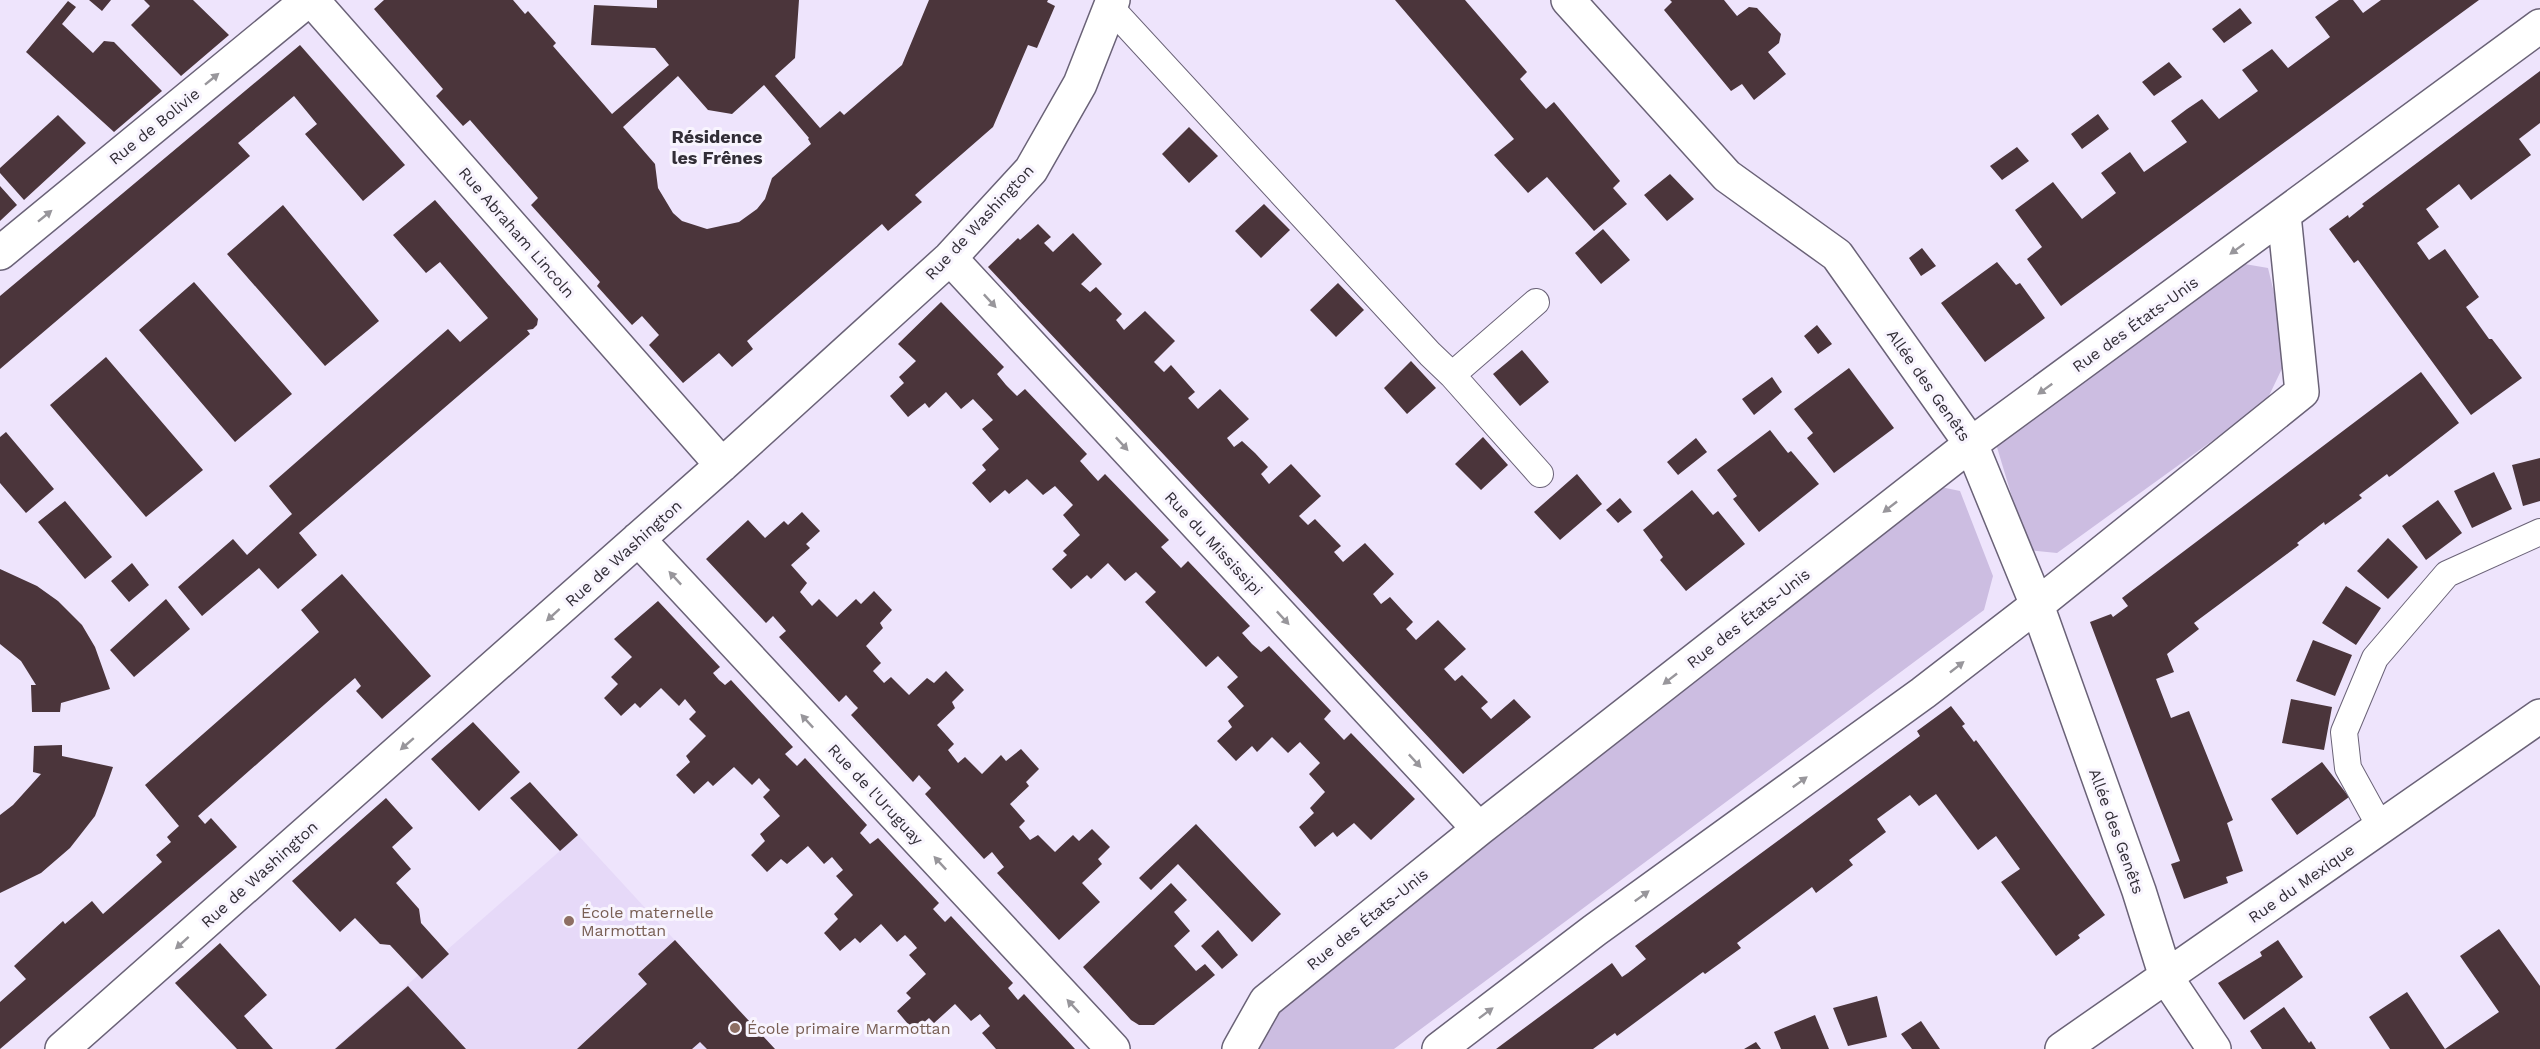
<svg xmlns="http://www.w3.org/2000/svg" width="2540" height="1049" viewBox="0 0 2540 1049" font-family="'Work Sans',sans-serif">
<rect width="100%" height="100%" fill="#eee4fc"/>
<!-- built -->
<path fill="#e6d9f8" d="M578 835 775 1049H334Z"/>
<!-- green -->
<path fill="#ccbde1" d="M2233 262 2268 268 2289 354 2266 402 2057 553 2028 550 1993 434Z
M1927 484 1960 491 1993 576 1984 610 1394 1049H1251L1281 999Z"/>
<!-- building -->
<path fill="#4b353b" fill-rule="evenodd" d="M89 0H111L102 11Z
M144 0H193L229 35 181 76 131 25 150 6Z
M384 0H513L525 14 528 11 556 43 553 46 612 114 669 65 655 48 591 45 594 5 657 8V0H799L795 58 775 76 820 128 840 111 844 115 902 65 929 0H1048L1047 2 1055 6 1037 48 1028 45 993 127 915 195 922 202 888 231 882 224 747 341 753 349 732 367 719 353 683 383 649 345 659 335 642 316 632 325 597 286 600 282 531 205 538 198 470 120 463 126 436 96 443 89 374 9ZM678 76 708 110 732 114 764 85 809 138 808 139 811 144 772 178 765 199 757 209 739 222 707 229 682 221 673 213 658 188 655 164 623 127Z
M1395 0H1465L1527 72 1520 79 1532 93 1546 109 1554 102 1620 181 1613 188 1627 204 1594 231 1547 177 1528 193 1494 155 1514 139Z
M1670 0H1724L1737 16 1749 7 1757 8 1781 34 1779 43 1768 52 1786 74 1754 100 1742 84 1731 91 1664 10 1672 2Z
M2339 0H2353L2363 13 2381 0H2479L2061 306 2027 259 2042 247 2015 210 2053 182 2082 219 2116 193 2101 173 2130 152 2144 172 2187 142 2171 121 2187 109 2202 99 2219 119 2258 91 2242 70 2272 49 2288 68 2330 37 2315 17Z
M68 1 76 7 62 24 93 53 104 41 114 42 162 91 114 132 26 52Z
M2240 8 2252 23 2224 43 2212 29Z
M300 45 405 165 363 201 305 134 317 124 294 96 238 143 250 156 0 369V296Z
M2169 62 2182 77 2154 96 2142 82Z
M2540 71V123L2519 139 2531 155 2471 200 2459 184 2426 209 2439 227 2417 243 2429 260 2445 249 2479 297 2466 307 2489 339H2492L2522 378 2471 415 2358 260 2354 263 2329 229 2348 215 2349 218 2364 206 2362 204Z
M2098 114 2109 129 2082 149 2071 134Z
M58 115 86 143 24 200 0 173V168Z
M1189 127 1218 156 1189 183 1162 154Z
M2017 147 2029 161 2002 180 1990 166Z
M1670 174 1694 199 1667 221 1644 195Z
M0 186 17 205 0 221Z
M435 200 538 319 537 325 533 329 527 330 530 334 299 533 317 555 278 589 259 568 202 616 178 587 233 539 247 555 292 514 269 486 448 329 460 342 488 318 440 262 426 273 393 235Z
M1264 204 1290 230 1261 258 1235 231Z
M283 205 379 321 325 366 227 254Z
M1038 224 1051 237 1044 243 1053 252 1073 233 1102 264 1081 284 1090 292 1096 287 1122 314 1116 320 1124 330 1145 311 1175 341 1154 362 1164 372 1171 365 1195 392 1188 398 1198 409 1220 389 1249 419 1227 438 1234 447 1242 441 1255 453 1268 467 1261 474 1269 484 1291 464 1321 496 1299 516 1308 525 1315 519 1341 546 1334 552 1343 562 1365 543 1394 574 1373 594 1381 604 1390 597 1413 622 1406 629 1416 640 1438 620 1466 649 1444 669 1455 681 1462 675 1488 702 1481 708 1491 719 1514 699 1531 717 1463 774 988 267 1018 238 1020 240Z
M1603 229 1630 260 1601 284 1575 253Z
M1922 248 1936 266 1921 276 1909 258Z
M1997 262 2016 285 2020 283 2045 318 1985 362 1941 303Z
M194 282 292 394 235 442 139 330Z
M1338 283 1364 310 1336 337 1310 310Z
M941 302 1004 367 997 374 1006 385 1017 396 1025 389 1087 454 1080 461 1098 481 1105 474 1169 540 1161 547 1181 568 1188 561 1250 626 1242 633 1252 644 1261 652 1269 646 1331 711 1324 719 1344 740 1351 733 1415 799 1371 840 1354 823 1337 837 1333 832 1315 847 1299 827 1314 813 1310 808 1325 792 1309 774 1320 763 1300 742 1288 753 1272 737 1257 752 1252 746 1236 761 1217 741 1232 727 1228 721 1244 706 1227 687 1238 677 1218 656 1206 667 1145 602 1156 592 1136 572 1125 581 1108 563 1091 579 1087 575 1071 589 1052 569 1067 555 1063 551 1080 535 1063 515 1073 505 1055 486 1043 495 1027 479 1009 494 1005 490 990 503 972 483 986 470 982 465 999 449 982 429 993 420 973 399 961 409 946 392 929 408 925 403 908 417 890 396 904 383 899 377 916 361 898 344Z
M1817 325 1832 344 1818 354 1804 336Z
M1522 350 1549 382 1520 406 1493 374Z
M106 357 203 470 146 517 50 405Z
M1411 361 1436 388 1407 414 1384 388Z
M1849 368 1894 428 1834 473 1807 438 1813 433 1794 409Z
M2421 372 2459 423 2392 475 2389 477 2387 474 2359 495 2362 498 2328 523 2325 525 2324 522 2297 543 2299 545 2194 623 2199 629 2167 654 2174 672 2156 679 2171 718 2189 711 2233 820 2227 823 2243 871 2226 877 2228 883 2184 899 2171 864 2180 861 2090 622 2111 614 2113 617 2128 606 2122 598Z
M1772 377 1782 392 1754 415 1742 399Z
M1770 430 1788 453 1791 451 1819 484 1759 532 1733 499 1737 496 1717 470Z
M6 432 54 489 26 513 0 483V437Z
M1483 437 1508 465 1481 490 1455 464Z
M1696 438 1707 452 1678 475 1667 462Z
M2540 458V501L2523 506 2512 465Z
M2494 472 2512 509 2472 528 2454 491Z
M1577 474 1602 504 1560 540 1534 512Z
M1692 490 1713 515 1718 511 1745 544 1686 591 1660 560 1663 557 1643 530Z
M1620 498 1632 512 1618 523 1606 510Z
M2438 500 2462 533 2426 560 2402 526Z
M65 501 112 557 85 579 38 522Z
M802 512 820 531 806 544 810 548 791 565 807 583 800 592 812 606 819 599 837 617 856 599 861 604 874 591 892 610 880 623 883 628 866 646 881 663 873 671 884 683 891 677 909 695 927 678 934 683 946 671 964 690 952 702 955 708 937 725 954 744 948 750 958 763 965 757 982 774 1001 755 1006 761 1021 749 1039 769 1026 782 1029 786 1010 804 1025 821 1019 827 1030 840 1038 835 1055 852 1073 835 1079 841 1092 829 1110 847 1098 859 1102 864 1082 883 1100 902 1059 940 997 873 1004 867 992 852 984 859 925 794 931 788 919 775 913 782 851 715 858 708 854 704 846 695 839 702 779 637 786 631 773 616 766 623 706 559 748 520 765 538 784 521 788 525Z
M2388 538 2418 567 2388 599 2357 571Z
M132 563 149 585 129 602 111 581Z
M0 569 37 586 58 601 82 625 95 647 110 689 61 703 60 712H32L31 685H36L21 661 0 644Z
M342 574 431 676 382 719 356 691 361 686 355 678 333 697 198 816 205 824 211 818 237 847 0 1049V1002L26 979 14 966 63 921 65 924 92 901 103 914 162 862 156 855 171 842 167 837 179 826 145 785 319 632 301 610Z
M2346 586 2381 608 2356 645 2322 623Z
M166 599 190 629 134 677 110 650Z
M658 601 720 667 713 673 719 680 725 685 731 680 793 747 785 754 797 766 805 758 867 825 860 833 870 844 878 838 939 903 933 909 945 922 951 916 1013 983 1008 988 1018 1000 1024 994 1075 1049H996L982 1033 990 1026 980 1014 971 1021 955 1004 934 1023 929 1018 914 1031 897 1011 911 998 906 993 926 974 909 955 917 948 911 941 905 935 897 942 881 924 860 943 855 938 840 951 824 933 838 919 834 914 853 895 836 876 843 870 837 863 832 857 824 864 808 846 787 864 781 859 767 872 751 855 765 841 760 834 780 816 763 797 770 790 765 785 759 778 752 785 734 767 713 786 708 781 694 794 676 775 690 762 686 756 706 736 689 719 696 712 690 705 685 699 679 706 661 688 640 708 635 703 621 716 604 698 618 684 611 677 632 657 614 639Z
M2313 640 2352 655 2335 696 2296 681Z
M2291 699 2332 707 2324 750 2282 743Z
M1951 706 1965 724 1962 726 1974 742 1976 740 2105 915 2078 935 2080 938 2056 956 2001 882 2020 869 1996 836 1978 850 1936 794 1919 806 1910 795 1877 819 1886 832 1849 860 1853 865 1816 893 1812 887 1737 943 1741 948 1705 974 1703 972 1617 1036 1615 1033 1593 1049H1496L1612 963 1622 977 1628 973 1646 959 1635 946 1920 736 1917 731Z
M473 722 520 772 479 811 431 759Z
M62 745V756L113 767 104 793 95 816 70 848 41 873 0 893V815L13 805 41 774 33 772 34 746Z
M2322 762 2349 797 2297 835 2271 799Z
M530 782 578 835 560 851 510 798Z
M386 798 413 828 392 847 411 869 396 883 419 909 421 923 449 954 422 979 390 945 380 944 355 918 340 932 292 881Z
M1196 824 1281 914 1252 942 1178 864 1151 890 1139 878Z
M1171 883 1187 900 1174 912 1190 931 1174 946 1196 971 1205 964 1215 975 1154 1025H1139L1131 1020 1083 967Z
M2499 929 2540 986V1049H2445L2499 1012 2460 956Z
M1218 930 1238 955 1222 969 1201 946Z
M675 940 737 1008 775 1049H707L700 1042 692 1049H577L647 984 638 974Z
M2278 940 2303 977 2244 1020 2218 983 2262 956 2260 952Z
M220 943 267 995 244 1016 273 1049H237L175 983Z
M408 986 466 1049H335L380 1010Z
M2407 992 2445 1049H2390L2369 1017Z
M1877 996 1887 1037 1848 1046 1833 1008Z
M2284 1007 2309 1043 2311 1041 2316 1049H2262L2250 1031Z
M1815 1015 1829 1049H1781L1774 1032Z
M1921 1021 1940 1049H1912L1901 1034Z
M1756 1042 1761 1049H1744Z"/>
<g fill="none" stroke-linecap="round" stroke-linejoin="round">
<!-- service casing -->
<g stroke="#6a6277" stroke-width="28">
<path id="service" d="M1110 7 1430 354 1452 375 1540 474
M1452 375 1536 302
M2381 828 2348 768 2344 732 2375 658 2447 574 2540 532"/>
</g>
<!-- minor casing -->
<g stroke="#6a6277" stroke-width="36">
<path id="minor" d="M312 0 722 465
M1568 0 1727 176 1837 255 1971 444 2037 605 2139 891 2166 977 2214 1049
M0 253 308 0
M950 258 1479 829
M638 539 1113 1049
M62 1049 722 465 950 258 1031 170 1080 84 1113 0
M1239 1049 1266 1001 1479 829 1971 444 2540 26
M1439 1049 1595 930 1923 693 2037 605 2302 392 2284 215
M2062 1049 2540 716"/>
</g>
<!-- service -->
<use href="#service" stroke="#fff" stroke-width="26"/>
<!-- minor -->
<use href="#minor" stroke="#fff" stroke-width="33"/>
</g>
<!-- one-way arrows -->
<defs><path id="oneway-solid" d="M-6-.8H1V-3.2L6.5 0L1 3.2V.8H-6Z" transform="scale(1.5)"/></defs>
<g fill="#98969b">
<use href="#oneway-solid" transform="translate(212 79) rotate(-39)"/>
<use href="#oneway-solid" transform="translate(45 216) rotate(-39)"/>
<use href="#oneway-solid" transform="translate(2237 249) rotate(144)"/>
<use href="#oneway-solid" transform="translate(990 301) rotate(47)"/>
<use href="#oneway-solid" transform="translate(2045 389) rotate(144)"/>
<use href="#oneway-solid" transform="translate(1122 444) rotate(47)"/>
<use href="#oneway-solid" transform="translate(1890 507) rotate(142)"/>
<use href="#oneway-solid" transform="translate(675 578) rotate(-133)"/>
<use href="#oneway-solid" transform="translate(553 615) rotate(138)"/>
<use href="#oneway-solid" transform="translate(1283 618) rotate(47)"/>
<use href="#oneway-solid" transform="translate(1957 667) rotate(-38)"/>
<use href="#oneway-solid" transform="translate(1670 679) rotate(142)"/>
<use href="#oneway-solid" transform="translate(807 721) rotate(-133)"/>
<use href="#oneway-solid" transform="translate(407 744) rotate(139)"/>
<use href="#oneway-solid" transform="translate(1415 761) rotate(47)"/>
<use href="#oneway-solid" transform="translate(1800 782) rotate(-36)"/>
<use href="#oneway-solid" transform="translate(940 863) rotate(-133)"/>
<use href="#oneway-solid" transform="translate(1642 896) rotate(-36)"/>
<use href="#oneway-solid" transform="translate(182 943) rotate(138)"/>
<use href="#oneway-solid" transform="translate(1073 1006) rotate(-133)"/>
<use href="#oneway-solid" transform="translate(1486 1013) rotate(-37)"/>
</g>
<!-- markers -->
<g fill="#8d6e63" stroke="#f8f4fe" stroke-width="2">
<circle cx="569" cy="921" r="6"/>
<circle cx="735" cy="1028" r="6"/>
</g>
<g text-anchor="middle" stroke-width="6" stroke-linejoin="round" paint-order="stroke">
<!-- street labels -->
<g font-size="16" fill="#322e37" stroke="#f8f4fe">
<text transform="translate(154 126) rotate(-39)" y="6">Rue de Bolivie</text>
<text transform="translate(979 222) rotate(-47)" y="6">Rue de Washington</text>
<text transform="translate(517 232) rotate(49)" y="6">Rue Abraham Lincoln</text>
<text transform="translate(2135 324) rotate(-36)" y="6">Rue des États-Unis</text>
<text transform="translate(1929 385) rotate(55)" y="6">Allée des Genêts</text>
<text transform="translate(1214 543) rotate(47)" y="6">Rue du Mississipi</text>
<text transform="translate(623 553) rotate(-42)" y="6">Rue de Washington</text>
<text transform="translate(1748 618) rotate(-38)" y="6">Rue des États-Unis</text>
<text transform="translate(876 794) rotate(47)" y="6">Rue de l'Uruguay</text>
<text transform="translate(2117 831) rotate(70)" y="6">Allée des Genêts</text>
<text transform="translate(259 874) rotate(-42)" y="6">Rue de Washington</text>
<text transform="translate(2301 883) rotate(-35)" y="6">Rue du Mexique</text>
<text transform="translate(1367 919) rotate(-39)" y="6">Rue des États-Unis</text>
</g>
<!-- education labels -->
<g font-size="16" fill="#785e54" stroke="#f8f4fe" text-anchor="start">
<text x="581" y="918">École maternelle<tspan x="581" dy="18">Marmottan</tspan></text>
<text x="747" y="1034">École primaire Marmottan</text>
</g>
<!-- neighbourhood labels -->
<g font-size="18" font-weight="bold" fill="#322e37" stroke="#f8f4fe">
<text x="717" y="143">Résidence<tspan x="717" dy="21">les Frênes</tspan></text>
</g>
</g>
</svg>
